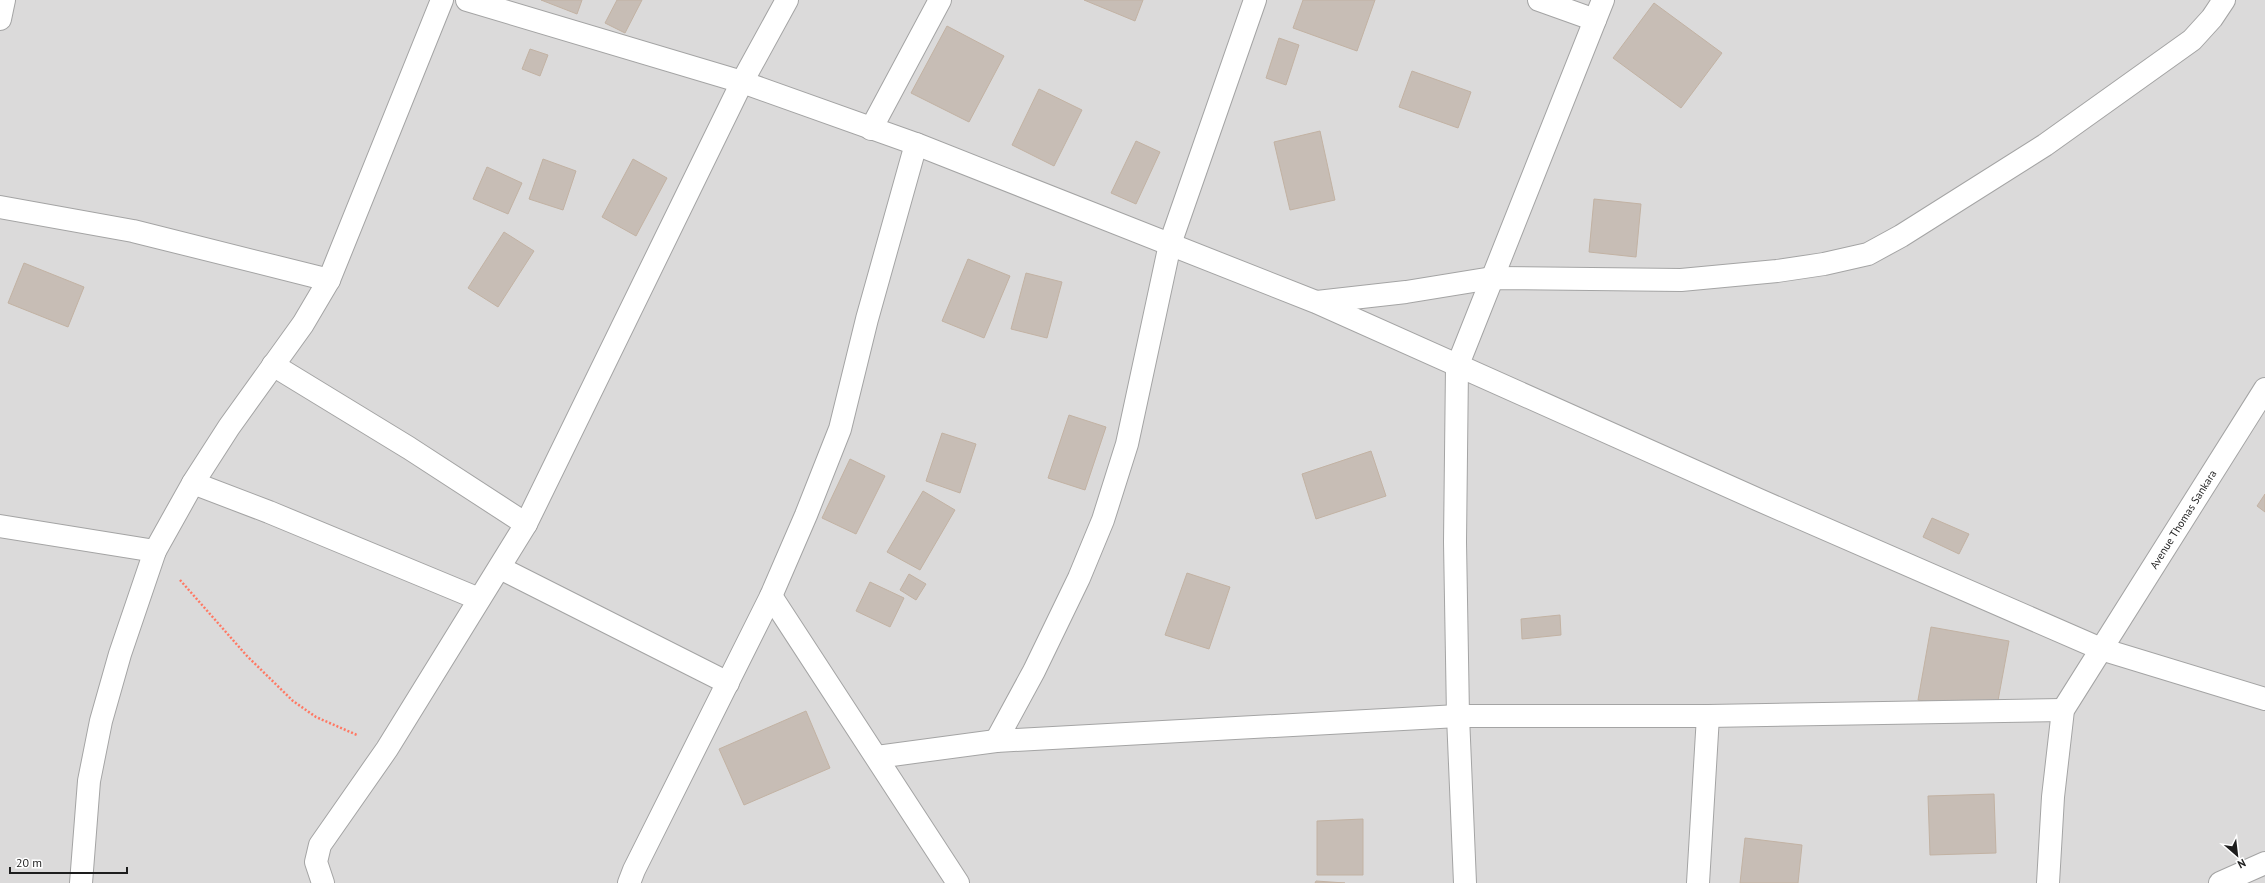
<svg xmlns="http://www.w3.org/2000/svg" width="2265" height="883" viewBox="0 0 2265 883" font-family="'PT Sans',sans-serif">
<rect width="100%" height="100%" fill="#efebe2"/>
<!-- residential -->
<path fill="#dbdada" d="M0 0H2265V883H0Z"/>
<!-- building -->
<path fill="#c7bdb5" stroke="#c2b2a3" d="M541 0H582L577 14Z
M617 0H642L625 33 605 23Z
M1084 0H1143L1135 21Z
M1303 0H1375L1357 51 1293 28Z
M1654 3 1722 53 1681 108 1613 58Z
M947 26 1004 56 969 122 911 93Z
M1279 38 1299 45 1286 85 1266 78Z
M530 49 548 55 540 76 522 69Z
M1412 71 1471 92 1458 128 1399 107Z
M1039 89 1082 110 1054 166 1012 145Z
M1320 131 1335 200 1290 210 1274 142Z
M1136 141 1160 152 1136 204 1111 193Z
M543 159 576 171 563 210 529 199Z
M633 159 667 178 636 236 602 217Z
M487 167 522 183 508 214 473 199Z
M1594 199 1641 204 1636 257 1589 252Z
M504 232 534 251 498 307 468 288Z
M968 259 1010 276 984 338 942 321Z
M24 263 84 287 68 327 8 303Z
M1026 273 1062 282 1047 338 1011 329Z
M1069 415 1106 427 1085 490 1048 478Z
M942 433 976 444 960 493 926 481Z
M1371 451 1386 496 1316 519 1302 474Z
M850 459 885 476 856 534 822 518Z
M923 491 955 510 920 570 887 552Z
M2265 494V512L2257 506Z
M1932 518 1969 534 1959 554 1923 537Z
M1187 573 1230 587 1209 649 1165 635Z
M909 574 926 584 916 600 900 590Z
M870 582 904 598 890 627 856 611Z
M1560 615 1561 635 1522 639 1521 619Z
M1931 627 2009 641 1997 706 1966 708 1918 700Z
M806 711 830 768 744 805 719 749Z
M1994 794 1996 853 1930 855 1928 796Z
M1363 819V875H1317V821Z
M1745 838 1802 845 1798 883H1740Z
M1316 881 1345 883H1315Z"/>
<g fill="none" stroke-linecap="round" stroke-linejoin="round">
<!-- street casing -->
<g stroke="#a4a4a4" stroke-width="24">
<g id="street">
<path d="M467 0 742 82 916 144 1316 302 1759 500 2101 649 2265 699"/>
<path d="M1539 0 1595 20"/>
<path d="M0 19 4 0"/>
<path d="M871 129 940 0"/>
<path d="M0 207 133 231 329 280"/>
<path d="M1317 302 1406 292 1492 278 1681 280 1777 271 1824 264 1868 254 1901 236 2045 145 2192 40 2212 18 2224 0"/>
<path d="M273 365 409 448 526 524"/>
<path d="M193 483 229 427 303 324 329 280 442 0"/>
<path d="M0 526 155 551"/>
<path d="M500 568 728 683"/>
<path d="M771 596 958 883"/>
<path d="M996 741 1034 671 1079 578 1103 520 1127 444 1170 244 1255 0"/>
<path d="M877 757 996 741 1458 716H1708L2063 710"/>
<path d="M81 883 89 781 101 721 120 654 155 551 193 483 269 512 479 599"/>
<path d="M323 883 316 862 320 845 387 749 526 524 742 82 787 0"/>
<path d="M629 883 634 870 771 596 806 515 840 429 867 319 916 144"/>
<path d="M1465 883 1458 716 1455 542 1457 367 1603 0"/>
<path d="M1698 883 1708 716"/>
<path id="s1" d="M2048 883 2053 797 2063 710 2265 389"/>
<path d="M2220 883 2265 863"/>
</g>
</g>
<!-- path -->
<path stroke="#ff7863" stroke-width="2.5" stroke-dasharray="2 2" stroke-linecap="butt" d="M180 580 247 656 293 701 316 717 357 735"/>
<!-- street -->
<use href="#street" stroke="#fff" stroke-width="22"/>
</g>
<g text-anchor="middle" stroke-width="4" stroke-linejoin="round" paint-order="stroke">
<!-- street labels -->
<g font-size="11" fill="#1d1d1d" stroke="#fff">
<text dy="4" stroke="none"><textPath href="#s1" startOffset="399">Avenue Thomas Sankara</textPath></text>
</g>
</g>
<!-- north arrow -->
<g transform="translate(2237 855) rotate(152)" stroke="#ffffff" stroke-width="3" paint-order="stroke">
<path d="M0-3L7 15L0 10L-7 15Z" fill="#1d1d1d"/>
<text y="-6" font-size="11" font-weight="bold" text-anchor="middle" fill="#1d1d1d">N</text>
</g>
<!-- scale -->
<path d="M10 867v6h117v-6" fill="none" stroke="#1d1d1d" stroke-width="2"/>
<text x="16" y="867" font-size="12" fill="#1d1d1d" stroke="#ffffff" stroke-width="3" paint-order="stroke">20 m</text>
</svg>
